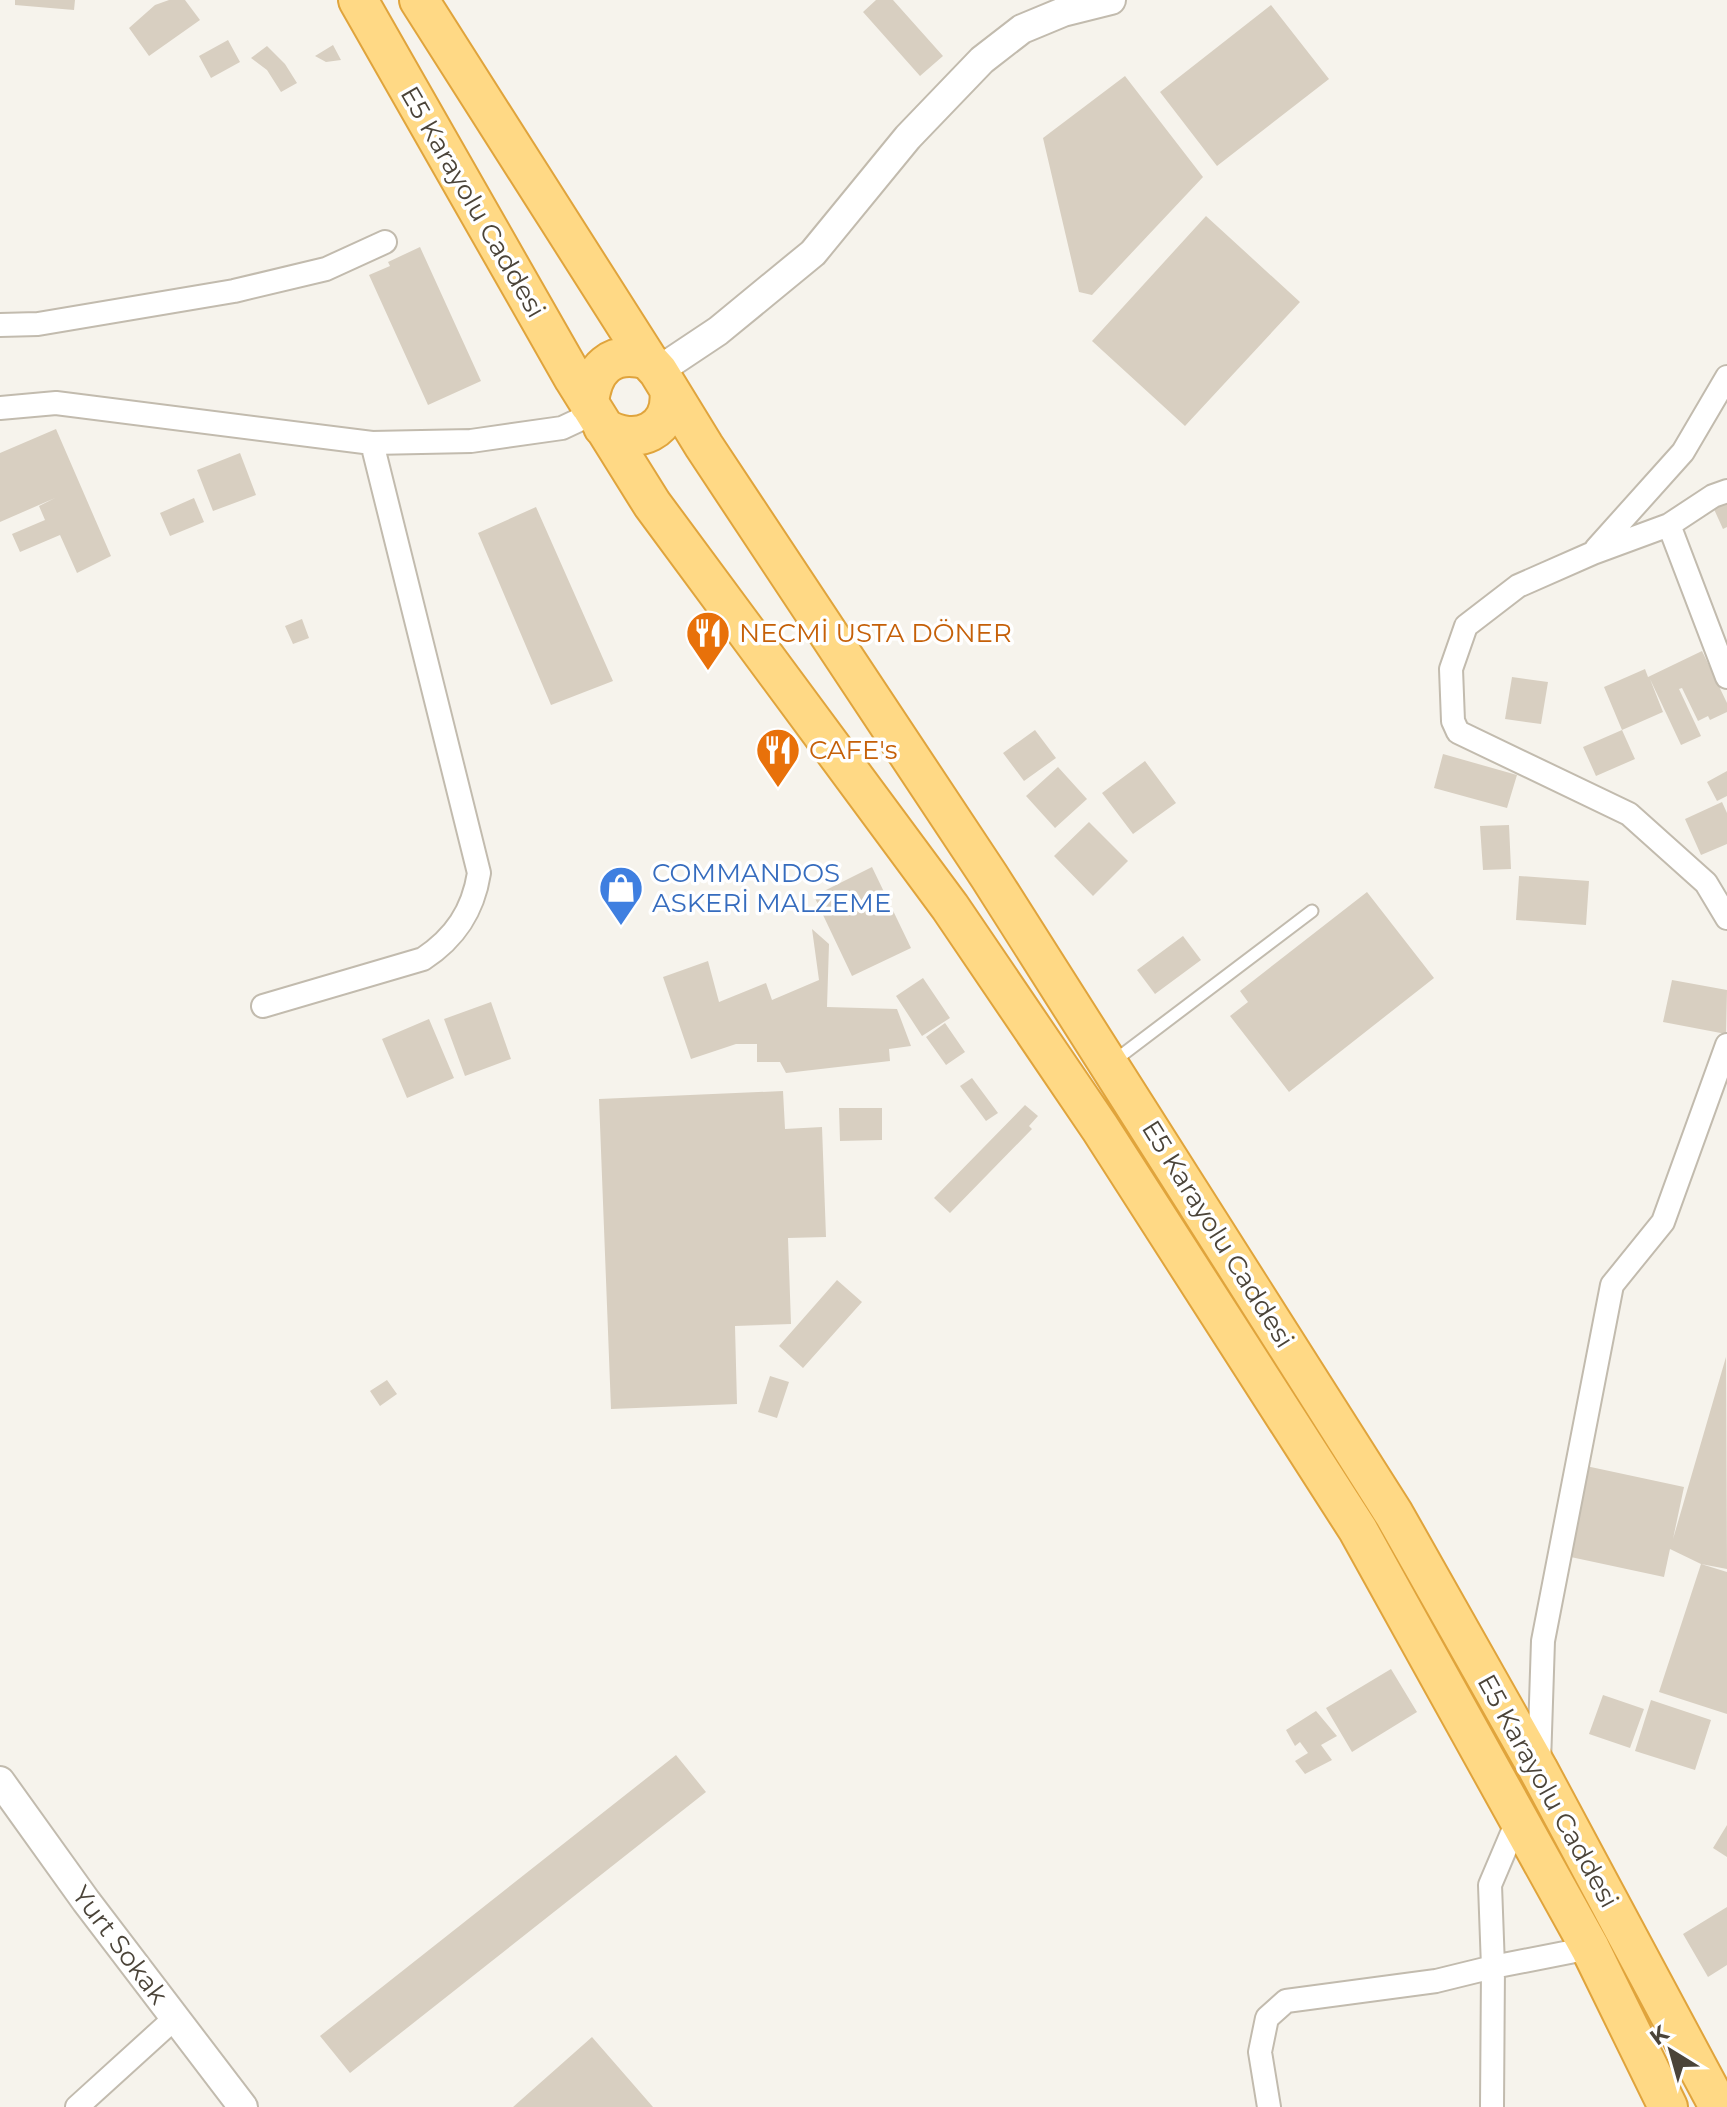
<svg xmlns="http://www.w3.org/2000/svg" width="1727" height="2107" viewBox="0 0 1727 2107" font-family="Montserrat,sans-serif">
<rect width="100%" height="100%" fill="#f6f3ec"/>
<!-- building -->
<path fill="#d8cfc1" d="M15 0H75L74 10 15 5Z
M169 0H185L200 20 149 56 129 28 155 5Z
M876 0H893L943 56 920 76 863 12Z
M1271 5 1329 79 1217 166 1160 92Z
M228 40 240 62 211 78 199 56Z
M333 45 341 60 326 62 315 56Z
M267 46 285 64 297 83 281 92 267 70 251 58Z
M1125 76 1203 177 1092 295 1079 292 1043 138Z
M1206 216 1300 302 1185 426 1092 341Z
M420 247 481 381 428 405 369 275 390 266 388 262Z
M56 429 111 556 77 573 60 535 20 552 12 534 45 520 39 506 55 498 0 522V453Z
M240 453 256 495 213 511 197 470Z
M194 498 204 522 170 536 160 513Z
M1727 500V527L1723 529 1713 507Z
M536 507 613 681 551 705 478 533Z
M302 619 309 638 293 644 285 626Z
M1702 651 1727 703V712L1710 720 1708 716 1698 721 1682 688 1679 689 1701 736 1681 745 1650 679 1663 712 1622 730 1604 687 1645 669 1648 677Z
M1512 677 1548 682 1541 724 1505 719Z
M1035 730 1056 758 1024 781 1003 753Z
M1622 730 1635 759 1596 776 1583 747Z
M1443 754 1517 775 1507 808 1434 788Z
M1145 761 1176 803 1133 834 1102 793Z
M1058 767 1087 799 1055 828 1026 796Z
M1727 771V796L1717 801 1707 782Z
M1722 802 1727 813V844L1701 855 1685 819Z
M1089 822 1128 861 1093 896 1054 856Z
M1509 825 1511 869 1483 870 1480 826Z
M872 867 911 948 852 976 814 896Z
M1519 876 1589 881 1586 925 1516 920Z
M1367 892 1434 978 1289 1092 1230 1016 1248 1002 1240 991Z
M812 929 829 944 827 1007 897 1009 911 1046 889 1049 890 1061 786 1073 780 1062H757V1044H736L691 1059 663 977 708 961 719 1002 766 983 772 1000 819 980Z
M1183 936 1201 960 1155 994 1137 970Z
M923 978 950 1018 922 1036 896 996Z
M1672 980 1727 990 1726 1034 1663 1022Z
M491 1002 511 1059 465 1076 444 1019Z
M429 1019 454 1078 407 1098 382 1039Z
M945 1023 965 1052 946 1065 926 1037Z
M972 1078 998 1113 986 1121 960 1086Z
M783 1091 785 1129 822 1127 826 1237 788 1238 791 1324 735 1326 737 1404 611 1409 599 1099Z
M1025 1105 1038 1116 1029 1126 1032 1129 950 1213 934 1198Z
M839 1108H882V1140L840 1141Z
M837 1280 862 1302 803 1368 779 1346Z
M1726 1357 1727 1569 1701 1564 1727 1572V1714L1659 1692 1701 1564 1670 1549 1664 1577 1566 1556 1586 1466 1684 1487 1673 1539Z
M770 1376 789 1382 777 1418 758 1412Z
M387 1380 397 1394 380 1406 370 1391Z
M1391 1669 1417 1712 1352 1752 1326 1708Z
M1603 1695 1644 1709 1630 1748 1589 1734Z
M1651 1700 1711 1720 1695 1770 1635 1751Z
M1316 1711 1337 1736 1321 1745 1332 1760 1305 1774 1295 1761 1308 1753 1300 1742 1295 1746 1286 1730Z
M676 1755 706 1792 350 2073 320 2036Z
M1727 1825V1857L1713 1848Z
M1727 1907V1965L1708 1977 1683 1934Z
M592 2037 653 2107H513Z"/>
<g fill="none" stroke-linecap="round" stroke-linejoin="round">
<!-- service casing -->
<g stroke="#c2bbae" stroke-width="15">
<path id="service" d="M1114 1061 1312 911"/>
</g>
<!-- minor casing -->
<g stroke="#c2bbae" stroke-width="26">
<path id="minor" d="M0 325 38 324 234 291 326 269 385 242
M0 408 56 403 372 443 471 441 562 428 594 413
M1727 491 1713 496 1669 525 1593 553 1518 586 1466 626 1451 669 1453 721 1458 732 1629 814 1706 883 1727 918
M1669 525 1727 677
M1596 549 1683 452 1727 377
M263 1006 423 959C455 938 473 911 479 873L372 443
M1539 1763 1543 1641 1612 1285 1663 1222 1727 1045
M77 2107 175 2018
M1269 2107 1260 2052 1267 2018 1286 2001 1436 1981 1493 1967 1490 1885 1518 1819
M1492 2107 1493 1967 1590 1948"/>
</g>
<!-- tertiary casing -->
<g stroke="#c2bbae" stroke-width="32">
<path id="tertiary" d="M658 371 718 331 813 253 908 137 982 60 1022 29 1063 12 1111 0
M0 1781 86 1901 243 2107"/>
</g>
<!-- trunk casing -->
<g stroke="#e0a43c" stroke-width="42">
<path id="trunk" d="M358 0 574 379 652 504 950 907 1100 1128 1358 1530 1590 1948 1668 2107
M419 0 648 360 658 371 704 446 989 876 1394 1514 1538 1769 1719 2107
M589 404C592 369 611 349 648 360
M603 427C635 448 675 431 669 389"/>
</g>
<!-- service -->
<use href="#service" stroke="#fff" stroke-width="11"/>
<!-- minor -->
<use href="#minor" stroke="#fff" stroke-width="22"/>
<!-- tertiary -->
<use href="#tertiary" stroke="#fff" stroke-width="28"/>
<!-- trunk -->
<use href="#trunk" stroke="#ffd985" stroke-width="38"/>
</g>
<!-- icons -->
<defs>
<g id="restaurant-pin" transform="scale(2.3)"><path d="M0 17L-7.5 6A9.5 9.5 0 1 1 7.5 6Z" fill="#e8710a" stroke="#fff"/><path d="M-5-6h1v4h1v-4h1v4h1v-4h1v5L-1.5 .5V6h-2V.5L-5-1ZM5-6V6H3V1.5H1.5Q1.5-4 5-6Z" fill="#fff"/></g>
<g id="shop-pin" transform="scale(2.3)"><path d="M0 17L-7.5 6A9.5 9.5 0 1 1 7.5 6Z" fill="#3f7fe0" stroke="#fff"/><path d="M-5-2.5h2.3a2.7 3.5 0 0 1 5.4 0H5L5.5 6h-11ZM-1.5-2.5h3a1.5 2.3 0 0 0-3 0Z" fill="#fff"/></g>
</defs>
<g fill-rule="evenodd">
<use href="#restaurant-pin" x="708" y="633"/>
<use href="#restaurant-pin" x="778" y="750"/>
<use href="#shop-pin" x="621" y="888"/>
</g>
<g text-anchor="middle" stroke-width="7" stroke-linejoin="round" paint-order="stroke">
<!-- street labels -->
<g font-size="26" fill="#4b4439" stroke="#fff">
<text transform="translate(473 202) rotate(60)" y="9">E5 Karayolu Caddesi</text>
<text transform="translate(1218 1234) rotate(58)" y="9">E5 Karayolu Caddesi</text>
<text transform="translate(1548 1791) rotate(61)" y="9">E5 Karayolu Caddesi</text>
<text transform="translate(120 1945) rotate(53)" y="9">Yurt Sokak</text>
</g>
<!-- food labels -->
<g font-size="26" fill="#c56008" stroke="#fff" text-anchor="start">
<text x="739" y="642">NECMİ USTA DÖNER</text>
<text x="809" y="759">CAFE's</text>
</g>
<!-- shop labels -->
<g font-size="26" fill="#366cbe" stroke="#fff" text-anchor="start">
<text x="652" y="882">COMMANDOS<tspan x="652" dy="30">ASKERİ MALZEME</tspan></text>
</g>
</g>
<!-- north arrow -->
<g transform="translate(1671 2051) rotate(323)" stroke="#ffffff" stroke-width="6" paint-order="stroke">
<path d="M0-6L14 30L0 20L-14 30Z" fill="#4b4439"/>
<text y="-12" font-size="22" font-weight="bold" text-anchor="middle" fill="#4b4439">K</text>
</g>
</svg>
